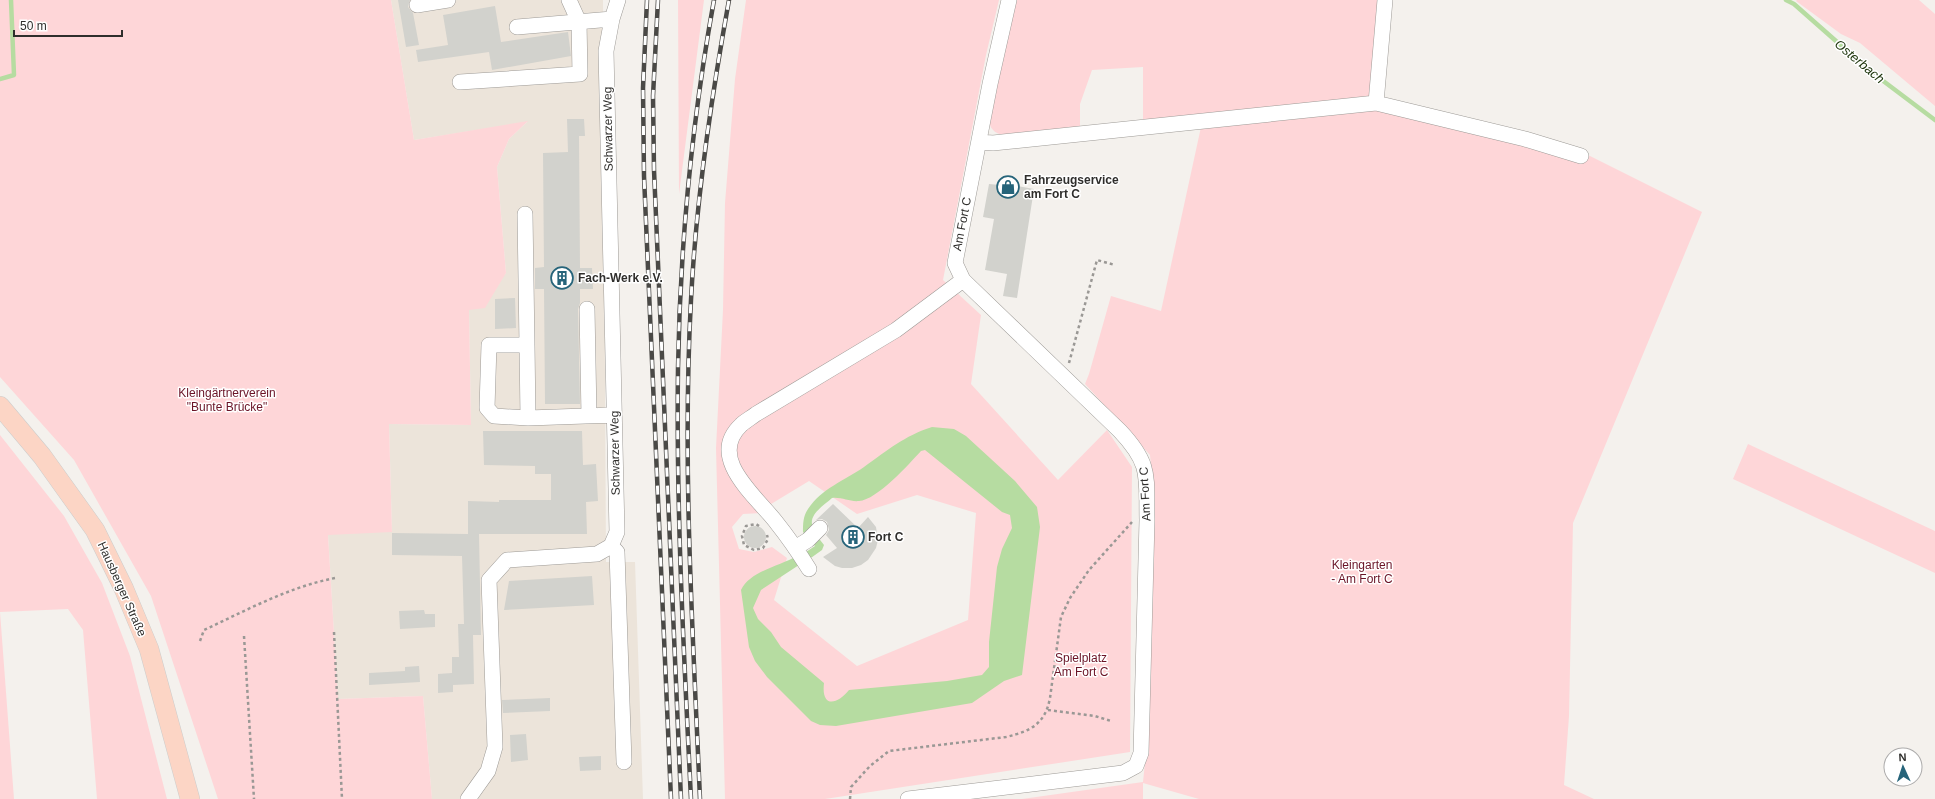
<svg xmlns="http://www.w3.org/2000/svg" width="1935" height="799" viewBox="0 0 1935 799" font-family="Arial,sans-serif">
<rect width="100%" height="100%" fill="#f4f1ed"/>
<!-- built -->
<path fill="#ece4da" d="M391 0H603L606 562H635L643 799H432L423 696 338 699 328 534 392 531 389 424 471 425 469 309 506 273 497 167 509 139 527 122 414 140Z"/>
<!-- green -->
<path fill="#fed6d8" fill-rule="evenodd" d="M0 0H391L414 140 528 121 509 139 497 167 506 273 485 308 469 310 471 425 389 424 392 532 328 535 338 699 423 696 432 799H218L151 596 74 460 0 377Z
M678 0H704L679 194Z
M746 0H999L986 55 943 280 981 315 971 384 1058 480 1107 430 1132 467 1130 752 825 799H725L716 448 723 310 725 203 735 79ZM809 481 857 514 917 495 976 513 968 620 857 666 774 600 787 558 772 547 754 552 739 549 732 527 743 514 762 513 761 510Z
M1014 0H1385L1376 103 1588 155 1702 212 1573 523 1569 716 1564 785 1594 799H1199L1143 783V799H1022L1143 782 1149 724 1153 486 1150 455 1085 384 1089 374 1111 296 1161 311 1201 127 1143 133V67L1092 70 1080 104V129L1006 136C997 134 991 131 989 122Z
M1797 0H1919L1935 14V106L1860 43 1841 34 1796 1Z
M0 435 64 516 102 583 130 656 167 799H97L83 630 68 609 0 612 14 799H0Z
M1748 444 1935 531V573L1733 479Z"/>
<!-- water -->
<path fill="#b6dca1" d="M932 427 954 429 966 436 1015 481 1037 507 1040 527 1022 675 1004 681 972 703 836 726 820 725 811 721 767 677 755 661 749 647 741 590C750 571 780 566 797 556L802 563 761 590 753 608 758 619 771 632 781 647 824 683C821 708 837 705 849 690L947 681 982 675 989 667V642L997 567 1002 549 1012 528 1010 515 1002 512 925 450 921 451C909 464 877 500 859 501 850 502 842 497 832 498 822 507 806 516 814 530L807 536 803 532C803 524 803 516 808 509 821 489 845 480 864 467 888 450 904 436 932 427Z
M817 536 824 545 822 550 808 560 803 554 815 546 811 541Z"/>
<g fill="none" stroke-linecap="round" stroke-linejoin="round">
<!-- stream -->
<path stroke="#b6dca1" stroke-width="4.5" d="M1786 0 1794 4 1870 71 1935 120
M0 79 14 75 11 0"/>
</g>
<!-- building -->
<path fill="#d2d2cd" d="M398 0H410L408 7 413 13 419 45 406 47Z
M495 6 501 42 568 32 571 56 492 70 489 52 418 62 416 50 448 45 443 15Z
M567 119H584L585 136H579L580 268H592L593 289H580V303L578 309 580 404H545L544 289H535V268L544 267 543 153 568 152Z
M1000 183 1034 189 1017 298 1003 296 1007 274 985 270 994 219 983 217 989 184 1000 185Z
M515 298 516 328 495 329V299Z
M483 431H582L583 465 596 464 598 501 586 502 587 534H479L481 635H473L474 684 453 685V692L438 693V674L452 673V657H459L458 624H464L462 556 392 555V533L468 534V501L499 502V500H551V474H535V466L484 465Z
M833 504 858 528 868 517 876 527 878 540 876 548 868 560 861 565 852 568H842L835 566 823 557 837 548 826 535 829 530 827 522 822 519 816 520Z
M744 537a11 11 0 1 1 22 0a11 11 0 1 1-22 0Z
M592 576 594 605 504 610 509 581Z
M424 610 425 614H435V627L400 629 399 611Z
M419 666 420 682 369 685V673L405 671V667Z
M550 698V711L503 713 502 700Z
M526 734 528 760 511 762 510 735Z
M601 756V770L580 771 579 757Z"/>
<g fill="none" stroke-linecap="round" stroke-linejoin="round">
<!-- minor casing -->
<g stroke="#9d9a96" stroke-width="16">
<path id="minor" d="M417 5 448 0
M517 27 612 19
M460 82 580 74 579 22 569 0
M1376 103 1385 0
M979 142 993 143 1376 103 1525 139 1581 156
M525 214 527 345
M587 309 589 416
M528 418 527 345H489L487 408 494 416 528 418 614 415
M611 546 617 552 624 762
M795 548 808 540 820 528
M809 569C799 553 788 537 776 522 757 497 706 458 741 425 745 421 751 418 756 414L896 330 963 280
M468 799 488 771 495 747 489 580 507 560 597 554 611 546 617 532 606 51 612 19 618 0
M908 799 1123 773 1136 766 1141 753 1147 520C1146 477 1152 465 1120 431L963 280 955 263 990 84 1009 0"/>
</g>
<!-- major casing -->
<g stroke="#cdcdcc" stroke-width="20">
<path id="major" d="M0 406 42 456 95 530 124 589 149 649 190 799"/>
</g>
<!-- path -->
<path stroke="#9a9895" stroke-width="2.5" stroke-dasharray="3 3" stroke-linecap="butt" d="M1069 363 1097 260 1115 265
M759 526 756 524 746 526 742 536 744 545 754 550 763 548 768 539 767 535
M334 632 342 799
M244 636 254 799
M200 641 204 630C247 610 289 587 335 578
M1048 710 1095 716 1111 721
M850 799 851 787 870 766 889 751 1006 737C1031 731 1045 724 1050 698L1061 617 1070 598 1089 570 1132 522"/>
<!-- minor -->
<use href="#minor" stroke="#fff" stroke-width="15"/>
<!-- major -->
<use href="#major" stroke="#fcd5c5" stroke-width="19"/>
<!-- rail casing -->
<g stroke="#4a4946" stroke-width="4.5">
<path id="rail" d="M647 0 643 88 644 176 671 799
M658 0 653 96 654 170 681 799
M691 799C684 656 676 512 678 368 680 246 692 121 714 0
M700 799C693 633 682 466 691 300 696 199 711 99 729 0"/>
</g>
<!-- rail -->
<use href="#rail" stroke="#fff" stroke-width="3" stroke-dasharray="9" stroke-linecap="butt"/>
</g>
<!-- icons -->
<defs>
<g id="shop-ring" transform="scale(1.15)"><circle r="9.5" fill="#fff" stroke="#26647a" stroke-width="1.5"/><path d="M-5-2.5h2.3a2.7 3.5 0 0 1 5.4 0H5L5.5 6h-11ZM-1.5-2.5h3a1.5 2.3 0 0 0-3 0Z" fill="#26647a"/></g>
<g id="building-ring" transform="scale(1.15)"><circle r="9.5" fill="#fff" stroke="#26647a" stroke-width="1.5"/><path d="M-4-6H4V6H1V3H-1V6H-4ZM-2.5-4.3h1.7v1.8h-1.7ZM.8-4.3h1.7v1.8H.8ZM-2.5-1h1.7V.8h-1.7ZM.8-1h1.7V.8H.8Z" fill="#26647a"/></g>
</defs>
<g fill-rule="evenodd">
<use href="#shop-ring" x="1008" y="187"/>
<use href="#building-ring" x="562" y="278"/>
<use href="#building-ring" x="853" y="537"/>
</g>
<g text-anchor="middle" stroke-width="3" stroke-linejoin="round" paint-order="stroke">
<!-- street labels -->
<g font-size="12" fill="#2f2e2c" stroke="#fff">
<text transform="translate(608 129) rotate(-91)" y="4">Schwarzer Weg</text>
<text transform="translate(962 224) rotate(-79)" y="4">Am Fort C</text>
<text transform="translate(615 453) rotate(-91)" y="4">Schwarzer Weg</text>
<text transform="translate(1145 494) rotate(-93)" y="4">Am Fort C</text>
<text transform="translate(122 589) rotate(66)" y="4">Hausberger Straße</text>
</g>
<!-- poi labels -->
<g font-size="12" font-weight="bold" fill="#2f2e2c" stroke="#fff" text-anchor="start">
<text x="1024" y="184">Fahrzeugservice<tspan x="1024" dy="14">am Fort C</tspan></text>
<text x="578" y="282">Fach-Werk e.V.</text>
<text x="868" y="541">Fort C</text>
</g>
<!-- park labels -->
<g font-size="12" fill="#6a1427" stroke="#fff">
<text x="227" y="397">Kleingärtnerverein<tspan x="227" dy="14">"Bunte Brücke"</tspan></text>
<text x="1362" y="569">Kleingarten<tspan x="1362" dy="14">- Am Fort C</tspan></text>
<text x="1081" y="662">Spielplatz<tspan x="1081" dy="14">Am Fort C</tspan></text>
</g>
<!-- water labels -->
<g font-size="13" font-style="italic" fill="#1c340a" stroke="#fff">
<text transform="translate(1860 61) rotate(40)" y="5">Osterbach</text>
</g>
</g>
<!-- north arrow -->
<g transform="translate(1903 767) rotate(357)"><circle r="19" fill="#ffffff" stroke="#acabab"/>
<path d="M0-3L7 15L0 10L-7 15Z" fill="#26647a"/>
<text y="-6" font-size="11" font-weight="bold" text-anchor="middle" fill="#2f2e2c">N</text>
</g>
<!-- scale -->
<path d="M14 30v6h108v-6" fill="none" stroke="#2f2e2c" stroke-width="2"/>
<text x="20" y="30" font-size="12" fill="#2f2e2c" stroke="#ffffff" stroke-width="3" paint-order="stroke">50 m</text>
</svg>
